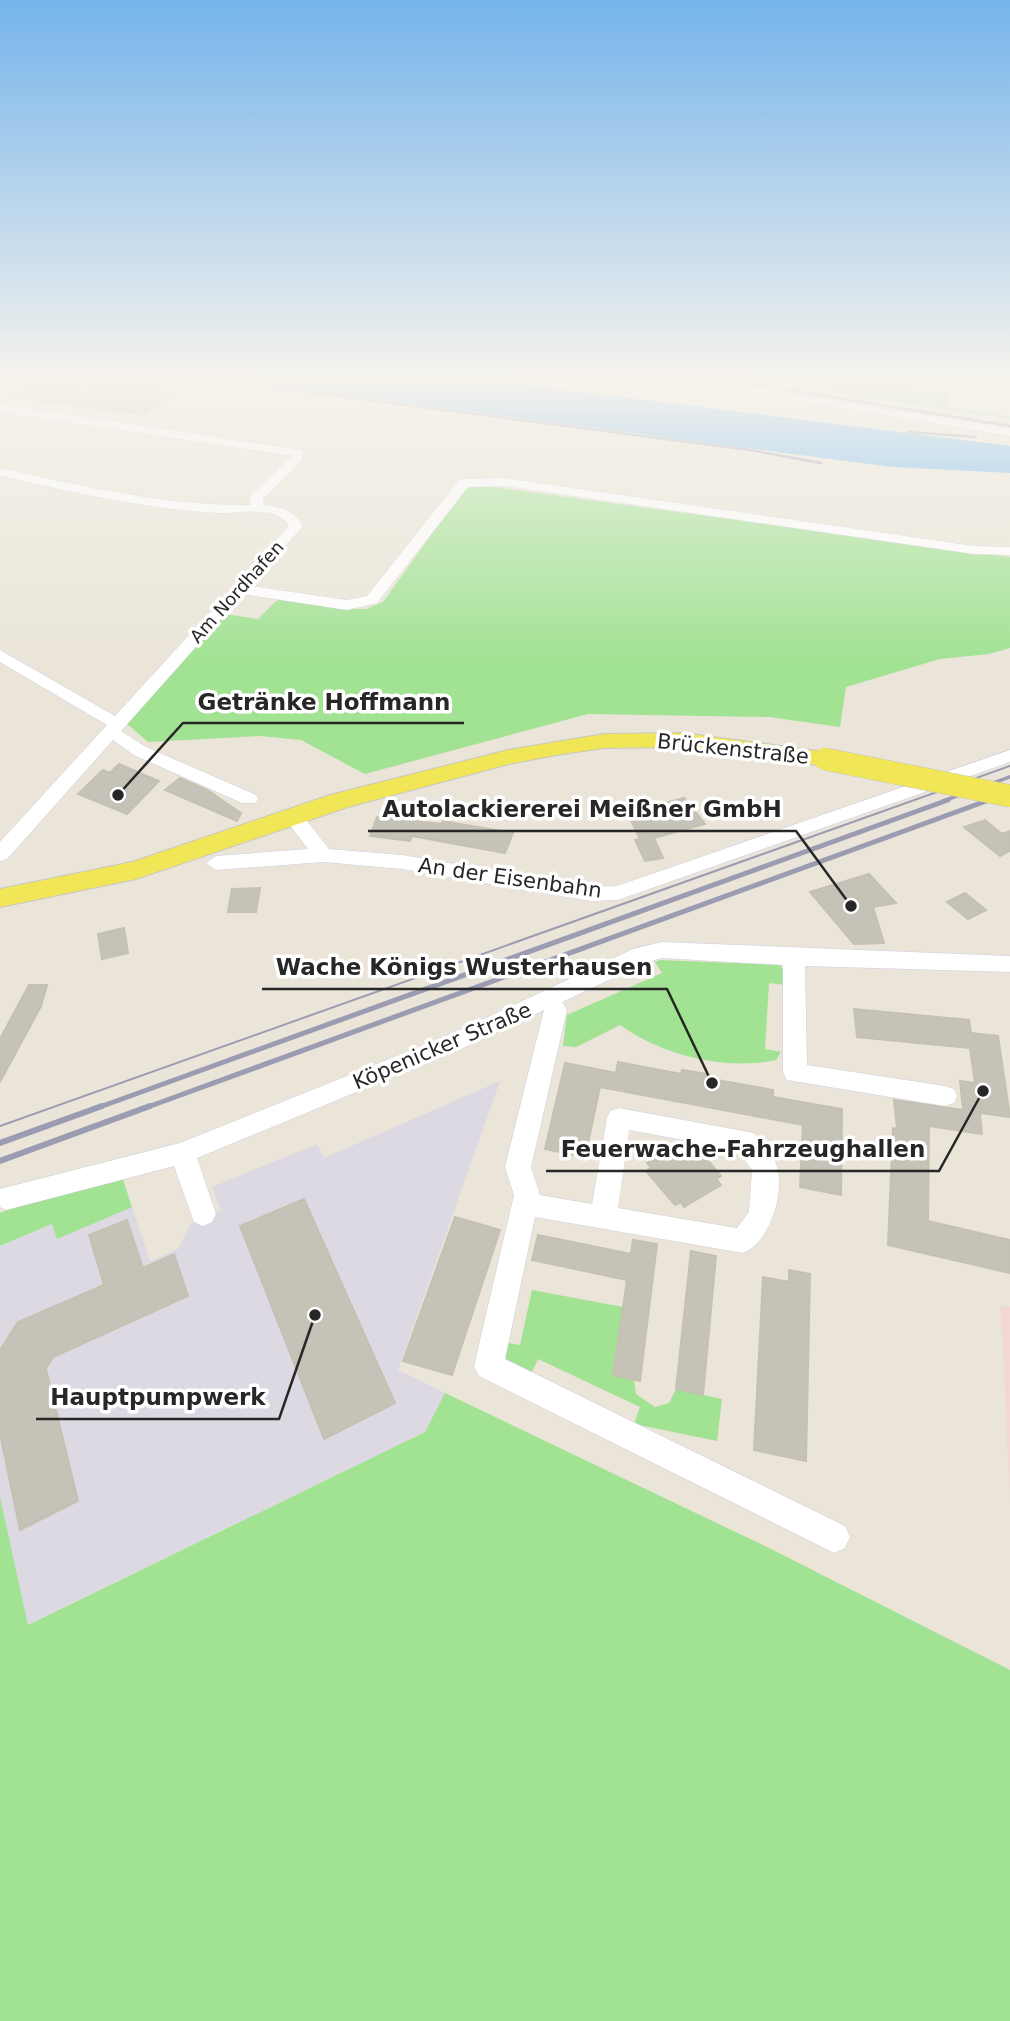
<svg xmlns="http://www.w3.org/2000/svg" width="1010" height="2021" viewBox="0 0 1010 2021" font-family="'DejaVu Sans',sans-serif">
<rect width="100%" height="100%" fill="#eae5d8"/>
<!-- industrial -->
<path fill="#ddd9e2" d="M500 1081 398 1370 445 1393 425 1432 27 1625 0 1497V1246L53 1224 57 1238 132 1207 150 1261 178 1249 191 1223 221 1210 212 1187 317 1144 324 1158Z"/>
<!-- medical -->
<path fill="#f2d7d4" d="M1000 1305 1010 1307V1500L1002 1328Z"/>
<!-- green -->
<path fill="#a1e293" d="M764 382H894L949 392 948 407 1010 416V419Z
M478 485 1010 557V648L989 654 940 659 846 687 840 727 769 717 588 714 365 774 301 740 260 736 148 742 126 723 226 614 258 619 280 597 354 609H366L383 602 464 489Z
M660 960 780 965 785 973V985L769 983 765 1049 781 1052 776 1060C724 1071 662 1055 620 1025L576 1047 563 1046 567 1015 662 973 655 962Z
M121 1174 132 1207 57 1239 52 1224 0 1246V1213L40 1197Z
M532 1290 623 1307 613 1375 634 1380 636 1394 655 1407 669 1403 676 1389 722 1399 717 1441 634 1424 640 1407 538 1359 531 1374 503 1359V1342L520 1345Z
M445 1393 769 1548 1010 1670V2021H0V1497L28 1625 425 1432Z"/>
<!-- water -->
<path fill="#68b5ef" d="M246 382H501L1010 446V473L892 467Z"/>
<!-- building -->
<path fill="#c5c2b8" stroke="#c5c1b2" stroke-width="2" d="M35 382 89 388 99 382H123L179 389 144 415 12 397Z
M119 764 159 781 127 814 78 794 103 770 110 773Z
M180 778 207 790 241 813 237 821 165 790Z
M684 798 705 824 654 838 663 858 645 861 635 840 640 839 629 816 643 814 641 810Z
M377 817 441 824 443 821 513 833 505 853 412 836 410 841 370 836Z
M985 820 1002 834 1010 831V851L1000 856 964 827Z
M869 874 896 903 873 907 884 943 854 944 810 892Z
M260 888 256 912H228L232 889Z
M965 893 986 910 968 919 947 902Z
M124 928 128 953 102 959 98 934Z
M29 985H47L41 1006 0 1082V1039Z
M854 1009 969 1020 971 1033 998 1036 1010 1117 980 1113 982 1134 929 1126 928 1221 1010 1240V1273L888 1245 893 1128 897 1129 894 1100 963 1110 960 1081 975 1083 970 1048 857 1037Z
M618 1062 681 1074 682 1070 707 1074 706 1078 773 1090V1097L842 1109 841 1195 800 1187 803 1125 600 1087 585 1157 545 1149 565 1063 616 1073Z
M687 1145 692 1150 700 1151 721 1176 716 1179 721 1185 684 1207 681 1202 675 1205 646 1171 651 1168 647 1163 674 1146 682 1148Z
M304 1199 395 1403 324 1439 240 1226Z
M455 1217 500 1230 452 1375 403 1361Z
M127 1220 143 1268 174 1254 188 1296 53 1357 46 1369 78 1501 20 1530 0 1433V1350L18 1322 104 1285 89 1235Z
M538 1235 631 1254 633 1240 657 1244 640 1381 613 1375 627 1280 532 1260Z
M691 1251 716 1256 703 1395 676 1389Z
M789 1270 810 1274 806 1461 754 1450 763 1277 789 1282Z"/>
<g fill="none" stroke-linecap="round" stroke-linejoin="round">
<!-- minor casing -->
<g stroke="#cdcee1" stroke-width="1">
<path id="minor" d="M686 382H713L1010 428V436Z
M0 404 302 450 303 459 263 499 264 505C281 507 294 510 303 526L250 586 347 600 367 596 459 480 464 479 505 478 974 546 1010 547V555L974 554 505 486 468 487 377 603 347 610 243 594 121 731 146 747 256 795 258 799 256 803H242L134 755 113 740 7 859 0 861V842L107 725 0 662V650L115 716 289 526C277 504 238 514 218 513 145 509 72 492 0 476V468C82 486 166 506 250 505L251 495 292 456 0 412Z
M1010 750V762L618 900 591 901 402 869 323 862 216 870 206 863 216 856 308 849 283 816 293 810 300 812 329 849 402 855 591 887 617 886Z
M662 942 1010 956V972L805 966 807 1065 945 1086 954 1089 957 1096 954 1103 945 1106 787 1080 783 1073V965L662 958 647 962 562 1002 567 1010 531 1167 540 1195 592 1204 607 1118 610 1111 619 1108 754 1133C761 1143 773 1154 777 1166 785 1192 770 1243 743 1253L535 1217 505 1359 845 1526 850 1537 845 1548 834 1553 479 1376 474 1366 514 1195 505 1167 544 1010 470 1045 197 1158 216 1214 212 1222 203 1226 194 1222 174 1166 6 1210 0 1207V1189L180 1143 454 1033 633 949ZM629 1130 737 1150 752 1170 749 1212 737 1228 618 1208Z"/>
</g>
<!-- major casing -->
<g stroke="#c7c7c7" stroke-width="2">
<path id="major" d="M683 733 825 752 833 754 837 759 833 764 825 766 683 747 604 748 556 755 509 764 348 807 136 879 0 907V889L132 862 330 795 508 750 604 734Z"/>
</g>
<!-- minor -->
<use href="#minor" fill="#fff" fill-rule="evenodd"/>
<!-- major -->
<use href="#major" fill="#f1e656" fill-rule="evenodd"/>
<!-- tram -->
<path stroke="#9b9bb2" stroke-width="2" d="M0 1126 1010 766"/>
<!-- rail-far3 -->
<path stroke="#9b9bb2" stroke-width="2.5" d="M231 382 750 450 821 463
M740 382 1010 426
M908 432 976 437"/>
<!-- rail-far2 -->
<path stroke="#9b9bb2" stroke-width="3.5" d="M943 801 1010 777
M985 801 1010 792"/>
<!-- rail-far1 -->
<path stroke="#9b9bb2" stroke-width="5" d="M97 1108 948 800
M145 1108 989 800"/>
<!-- rail -->
<path stroke="#9b9bb2" stroke-width="6" d="M0 1143 102 1106
M0 1161 150 1106"/>
<!-- major-bridge casing -->
<g stroke="#c7c7c7" stroke-width="23" stroke-linecap="butt">
<path id="major-bridge" d="M825 759 1010 796"/>
</g>
<!-- major-bridge -->
<use href="#major-bridge" stroke="#f1e656" stroke-width="22"/>
</g>
<!-- sky -->
<linearGradient id="sky" x2="0" y2="1"><stop stop-color="#75b4eb"/><stop offset="0.57" stop-color="#f6f3ed"/><stop offset="1" stop-color="#f6f3ed" stop-opacity="0"/></linearGradient>
<rect width="1010" height="665" fill="url(#sky)"/>
<g text-anchor="middle" stroke-width="7" stroke-linejoin="round" paint-order="stroke">
<!-- far-street labels -->
<g font-size="18" fill="#272727" stroke="#fff">
<text transform="translate(237 592) rotate(-48)" y="6">Am Nordhafen</text>
</g>
<!-- street labels -->
<g font-size="21" fill="#272727" stroke="#fff">
<text transform="translate(733 749) rotate(6)" y="7">Brückenstraße</text>
<text transform="translate(510 878) rotate(8)" y="7">An der Eisenbahn</text>
<text transform="translate(442 1046) rotate(-23)" y="7">Köpenicker Straße</text>
</g>
</g>
<!-- callouts -->
<path fill="none" stroke="#272727" stroke-width="2.5" d="M118 795L183 723H464M851 906L796 831H368M712 1083L667 989H262M983 1091L939 1171H546M315 1315L279 1419H36"/>
<g fill="#272727" stroke="#fff" stroke-width="2.5">
<circle cx="118" cy="795" r="7"/>
<circle cx="851" cy="906" r="7"/>
<circle cx="712" cy="1083" r="7"/>
<circle cx="983" cy="1091" r="7"/>
<circle cx="315" cy="1315" r="7"/>
</g>
<g font-size="23" text-anchor="middle" font-weight="bold" fill="#272727" stroke="#fff" stroke-width="7" stroke-linejoin="round" paint-order="stroke">
<text x="324" y="710">Getränke Hoffmann</text>
<text x="582" y="817">Autolackiererei Meißner GmbH</text>
<text x="464" y="975">Wache Königs Wusterhausen</text>
<text x="743" y="1157">Feuerwache-Fahrzeughallen</text>
<text x="158" y="1405">Hauptpumpwerk</text>
</g>
</svg>
